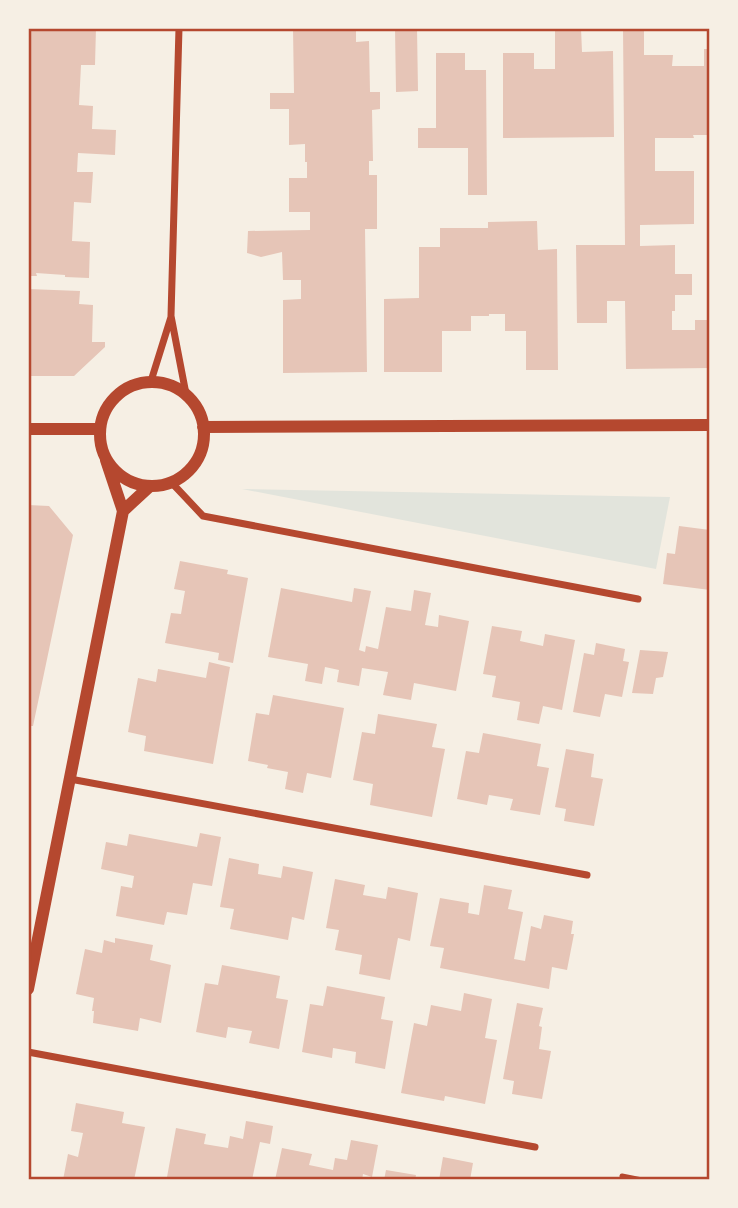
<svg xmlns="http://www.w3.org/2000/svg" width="738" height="1208" viewBox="0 0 738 1208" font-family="Cabin,sans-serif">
<rect width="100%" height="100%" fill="#f6efe4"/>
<!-- green -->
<path fill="#e2e4dc" d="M242 489 670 497 656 569Z"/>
<!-- building -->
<path fill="#e6c5b7" d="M28 28H96L95 65H81L79 105 93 106 92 129 116 130 115 155 78 153 77 172H93L91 203 74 202 72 241 90 242 89 278 65 277V275L36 273 37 276H28Z
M293 28H356V42L369 41 370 92H380V109L372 110 373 161H369V175H377V229H365L367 372 283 373V300L301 299V280H283L282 252 261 257 247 253 248 231 310 230V212H289V178H307V162H305V144L289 145V109H270V93H294Z
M395 28H417L418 91 396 92Z
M555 28H581L582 52 613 51 614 137 503 138V53H534V69H555Z
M623 28H644V55H673L672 66H704V49H710V135H693L694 138H655V171H694V224L640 225V246L675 245V274H692V295H675V311H672V330H695V320H710V368L626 369 625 301H607V323H577L576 245H625Z
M436 53H465V70H486L487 195H468V148H418V128H436Z
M537 221 538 250 557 249 558 370H526V331H505V314H489V316H471V331H442V372H384V299L419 298V247H440V228H488V222Z
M28 289 80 291 79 304 93 305 92 342H105V347L74 376H28Z
M28 505 49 506 73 535 33 726H28Z
M679 526 710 530V590L663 584 667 553 675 554Z
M180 561 228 570 227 574 248 578 233 663 218 660 219 653 165 643 171 613 181 614 183 602 185 591 174 589Z
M281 588 352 602 354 588 371 591 359 650 365 652 366 646 378 649 386 607 411 611 414 590 431 593 425 625 438 627 439 615 469 621 456 691 414 683 411 700 383 695 388 672 362 668 359 686 337 682 339 670 325 667 322 684 305 681 308 664 268 657Z
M492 626 522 631 520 641 543 646 545 634 575 640 562 710 543 706 539 724 517 720 520 702 492 697 496 676 483 674Z
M596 643 625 649 623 661 629 662 622 697 605 694 600 717 573 712 584 653 594 655Z
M640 650 668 652 663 677 656 678 653 694 632 693Z
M209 662 230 667 213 764 144 751 146 736 128 732 138 678 156 682 158 669 206 678Z
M273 695 344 708 331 778 307 773 303 793 285 789 288 772 267 768 268 765 248 761 256 713 269 715Z
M378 714 437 724 432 747 445 749 432 817 370 805 373 784 353 780 362 732 375 734Z
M483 733 541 744 537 766 549 768 540 815 510 810 513 799 489 795 487 805 457 799 466 751 479 753Z
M566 749 594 754 591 777 603 779 594 826 564 821 566 809 555 807Z
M200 833 221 837 212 886 193 883 187 915 167 912 164 925 116 916 121 886 132 888 134 876 101 869 106 842 127 846 129 834 197 847Z
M229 858 259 864 258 874 281 878 283 866 313 872 304 920 292 917 288 940 230 929 234 909 220 907Z
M335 879 365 885 363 895 386 899 388 887 418 893 410 941 398 938 390 980 359 974 362 955 335 950 339 930 326 928Z
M484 885 512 890 508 909 523 912 514 959 525 961 531 926 541 929 544 915 573 921 571 934H574L567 970 552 967 549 989 440 968 444 948 430 946 440 898 469 903 468 913 479 915Z
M115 938 153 945 150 960 171 965 161 1023 140 1018 138 1031 93 1023 94 1011H92L94 998 76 994 85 949 102 953 104 940 115 943Z
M222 965 280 976 276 998 288 1000 279 1049 249 1043 252 1031 228 1027 226 1038 196 1032 205 983 218 985Z
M327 986 385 997 381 1019 393 1021 385 1069 355 1063 356 1052 333 1048 332 1058 302 1052 310 1004 323 1006Z
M464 993 492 999 485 1038 497 1040 485 1104 445 1096 444 1101 401 1093 414 1023 427 1026 431 1005 461 1011Z
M517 1003 543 1008 539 1026 542 1027 539 1049 551 1051 542 1099 512 1094 514 1081 503 1079Z
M76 1103 124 1112 122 1123 145 1127 134 1180H63L68 1154 78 1157 83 1133 71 1131Z
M246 1121 273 1126 270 1144 260 1142 252 1180H180L167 1177 176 1128 206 1134 204 1144 228 1148 230 1136 243 1139Z
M351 1140 378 1145 372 1177 363 1174 362 1180H275L282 1148 312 1154 309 1165 333 1170 335 1158 347 1160Z
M443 1157 473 1163 470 1180H439Z
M386 1170 416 1175 415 1180H384Z"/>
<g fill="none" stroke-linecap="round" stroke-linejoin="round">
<!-- service -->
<path stroke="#b5482f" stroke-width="5" d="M622 1176 642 1180"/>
<!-- minor -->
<path stroke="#b5482f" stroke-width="7" d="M179 28 171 316 186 394
M151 381 171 317
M171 482 203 516 638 599
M70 779 587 875
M28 1052 535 1147"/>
<!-- tertiary -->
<path stroke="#b5482f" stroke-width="12" d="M100 434a52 52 0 1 1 104 0a52 52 0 1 1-104 0Z
M203 427 710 425
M28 429H100
M123 511 150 486
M28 989 123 511 106 460"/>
</g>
<!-- border -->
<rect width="738" height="1208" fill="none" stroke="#f6efe4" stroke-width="60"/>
<rect x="30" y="30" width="678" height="1148" fill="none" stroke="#b5482f" stroke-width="2.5"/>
</svg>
